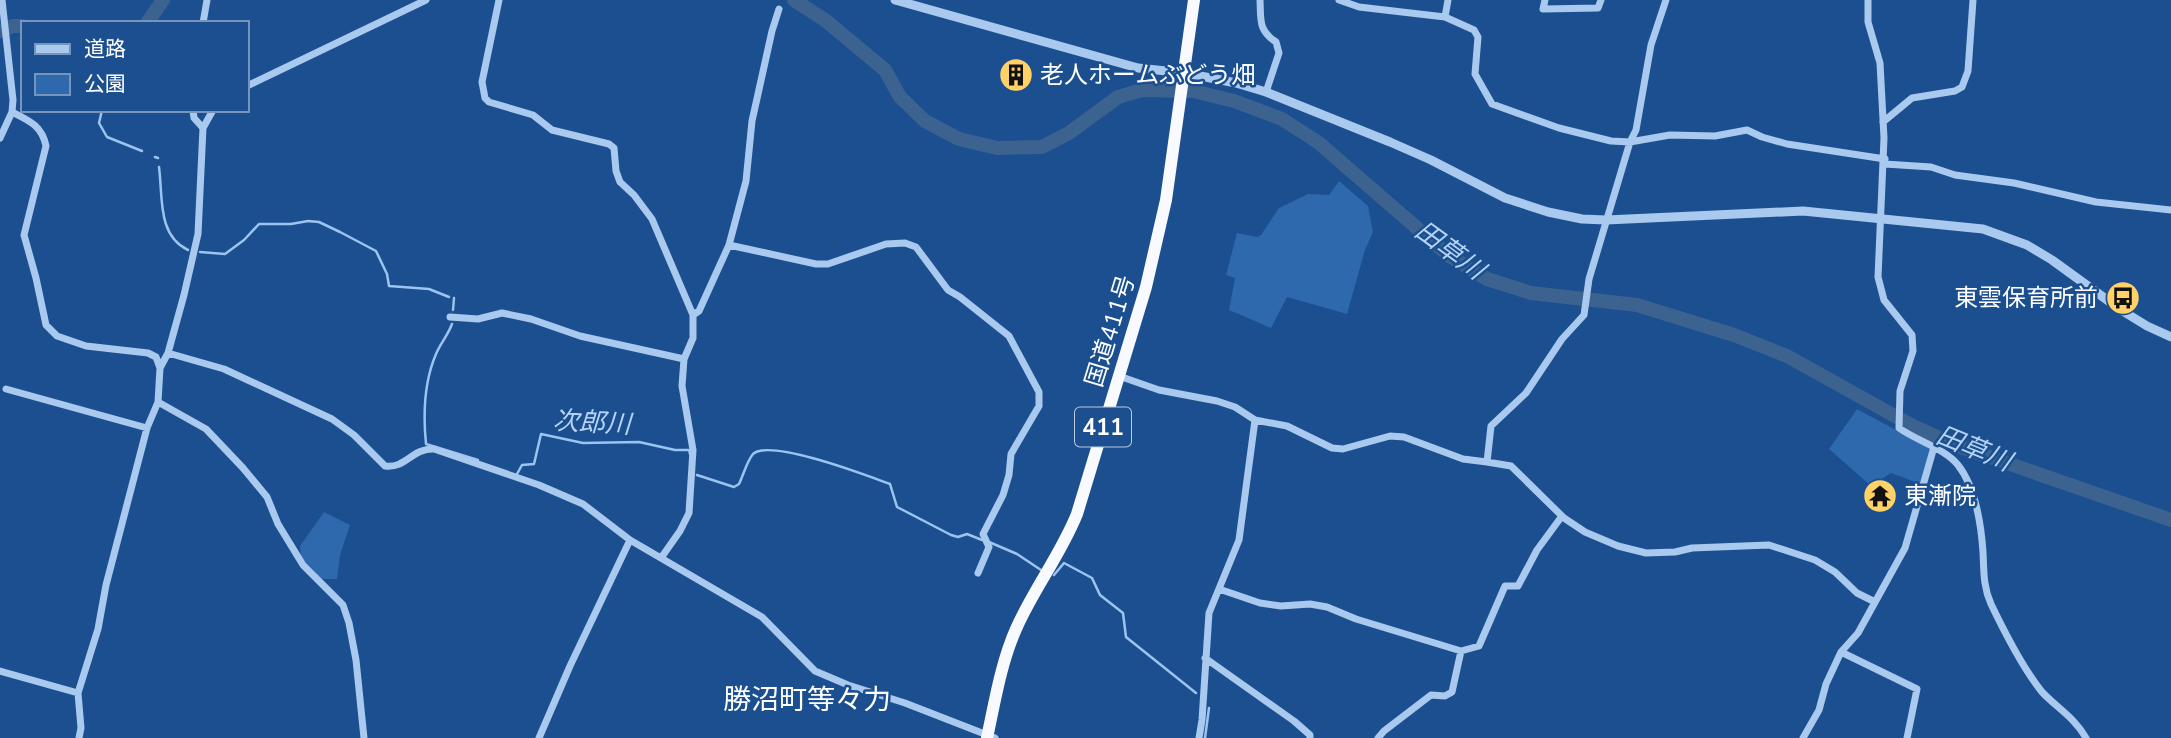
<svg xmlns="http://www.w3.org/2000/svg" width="2171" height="738" viewBox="0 0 2171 738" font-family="'Nunito Sans','Noto Sans JP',sans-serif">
<rect width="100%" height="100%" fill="#1b4f8f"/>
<!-- green -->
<path fill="#2e69ad" d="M1339 181 1368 206 1373 232 1365 250 1347 314 1287 297 1271 328 1229 310 1235 278 1226 275 1237 233 1257 237 1261 235 1279 208 1308 194 1329 195Z
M1857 409 1894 429 1899 428 1934 447 1923 485 1891 473 1871 486 1829 449Z
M324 512 350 525 340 555 337 579H322L301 557 300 546Z"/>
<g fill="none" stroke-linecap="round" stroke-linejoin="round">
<!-- stream -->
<path stroke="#9cc4f0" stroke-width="2.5" d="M102 110 99 123 107 137 142 151
M155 157 158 158
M159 167C163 197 157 235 188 250
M200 252 225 254 244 240 259 224H291L308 221 319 222 340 232 376 251 387 274 389 286 429 289 449 297
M453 310 454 298
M452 324C448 335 440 344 436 354 424 382 423 414 426 444L478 460
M517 474 522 465 534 464 541 434 583 443 639 442 675 450H689L690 454
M697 475 734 487 739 484C743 476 747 461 753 454 770 438 868 476 890 484L897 507 951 535 958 537 967 534 982 540
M989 542 1017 554 1041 570
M1054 575 1064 563 1092 578 1100 595 1123 613 1126 637 1196 693
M1205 738 1209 708"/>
<!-- river -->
<path stroke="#3c6290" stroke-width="14" d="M794 0 825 20 885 70 900 97 925 121 959 139 997 148 1042 147 1069 133 1118 97 1142 90 1193 91 1234 101 1282 119 1319 143 1448 255 1487 279 1531 293 1637 305 1734 335 1787 356 1911 425 1955 445 2171 520
M147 23 163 0
M0 31 13 26H23"/>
<!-- minor -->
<path stroke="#a9c9ee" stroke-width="7" d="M499 0 482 82 485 98 489 102 533 115 552 130 609 144 614 148 616 171 620 182 634 195 652 219 693 315V338L684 359 682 386 693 450 689 513 680 531 661 558
M1260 0C1261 20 1258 30 1276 42L1279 53 1266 92
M1339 0 1359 7 1445 17
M1448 0 1445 17 1474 30 1478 37 1475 74 1492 104 1559 128 1611 141 1630 142 1670 135 1715 136 1747 130 1762 137 1787 144 1885 159
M1545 0 1543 9 1598 8 1601 0
M1666 0 1651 45 1636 130 1630 142 1589 279 1584 315 1562 339 1526 393 1491 426 1487 462 1511 466 1564 518 1585 532 1618 546 1646 553 1675 552 1692 548 1769 545 1815 560 1835 572 1857 593 1875 602
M1868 0V22L1880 63 1884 138 1878 277 1884 300 1912 335 1913 351 1900 391 1899 428C1917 441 1944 448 1958 465 1976 488 1981 523 1983 552 1984 571 1983 586 1991 604 2003 629 2025 671 2042 692 2057 708 2075 718 2086 738
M203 23 207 0
M247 86 426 0
M193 110 194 118 203 128
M12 112C30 121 42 126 46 146L24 235 36 278 46 325 57 336 86 346 148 353 156 357 160 368 168 353 184 295 198 234 203 128 213 110
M1883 122 1912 98 1955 91 1962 87 1968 71 1973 0
M0 138 12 112 13 100 2 0
M1885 164 1931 167 1955 175 2014 183 2096 202 2171 210
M729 245 816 264H828L886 244 905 243 916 247 948 290 960 297 1009 336 1039 392V406L1011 454 1009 475 1003 495 983 534 989 547 978 573
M693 315 699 311 729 245 746 181 752 121 772 31 779 9
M450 317 478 319 502 313 531 319 580 336 684 359
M168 353 224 369 332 419 354 435 385 466C406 469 412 448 434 449L539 485 583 504 630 540 762 617 815 671 848 685 905 703 995 738
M160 368 158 402 206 429 243 468 267 497 278 524 303 565 343 605 349 623 356 660 364 738
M1119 376 1159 390 1217 401 1235 407 1255 420 1287 426 1332 448 1343 449 1390 436 1404 437 1463 459 1487 462
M6 389 147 428
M1219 589 1260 603 1281 606 1310 604 1327 607 1356 619 1461 651
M1841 652 1917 689 1907 738
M1205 658 1294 721 1310 735V738
M0 671 78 693 98 629 106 585 147 428 158 402
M78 693 81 728 79 738
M539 738 570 666 630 540
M1199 738 1202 720 1209 613 1239 540 1255 420
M1378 738 1384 731 1431 695 1445 696 1452 692 1461 651 1479 646 1505 586H1518L1537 550 1562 516
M1803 738 1819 710 1826 684 1841 652 1858 633 1905 548 1934 447"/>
<!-- tertiary -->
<path stroke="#a9c9ee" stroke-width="9" d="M895 0 1138 68 1185 73 1236 83 1266 92 1390 142 1431 160 1505 198 1548 212 1582 219 1606 220 1803 211 1983 229 2027 245 2052 260 2121 310 2147 326 2171 337"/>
<!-- trunk -->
<path stroke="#f8faff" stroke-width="12" d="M987 738C995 701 1001 663 1016 629 1034 588 1060 556 1077 514L1146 287 1166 200 1194 0"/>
</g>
<!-- icons -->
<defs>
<g id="building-disc" transform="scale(1.75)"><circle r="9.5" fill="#ffd166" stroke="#1b4f8f"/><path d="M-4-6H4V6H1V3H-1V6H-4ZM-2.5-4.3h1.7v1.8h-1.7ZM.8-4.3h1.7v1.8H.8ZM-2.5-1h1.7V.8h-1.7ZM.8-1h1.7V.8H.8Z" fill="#111"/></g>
<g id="bus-disc" transform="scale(1.75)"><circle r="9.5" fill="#ffd166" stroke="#1b4f8f"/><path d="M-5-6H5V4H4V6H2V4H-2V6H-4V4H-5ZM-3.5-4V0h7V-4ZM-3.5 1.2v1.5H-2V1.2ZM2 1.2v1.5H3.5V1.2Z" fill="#111"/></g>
<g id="temple-disc" transform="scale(1.75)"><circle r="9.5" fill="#ffd166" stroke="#1b4f8f"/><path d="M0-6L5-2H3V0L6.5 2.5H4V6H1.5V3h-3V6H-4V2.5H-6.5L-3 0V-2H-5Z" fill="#111"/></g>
</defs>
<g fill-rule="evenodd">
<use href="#building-disc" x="1016" y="75"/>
<use href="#bus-disc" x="2123" y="298"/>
<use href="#temple-disc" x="1880" y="496"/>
</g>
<g text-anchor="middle" stroke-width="5" stroke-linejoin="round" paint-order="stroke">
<!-- shield labels -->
<rect fill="#1b4f8f" stroke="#bbcadd" stroke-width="2" x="1075" y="407.5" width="56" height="39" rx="5"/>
<g font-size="23" font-weight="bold" fill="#fff">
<text x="1103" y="435">411</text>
</g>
<!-- poi labels -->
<g font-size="24" fill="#fff" stroke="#1b4f8f" text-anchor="start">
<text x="1040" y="83">老人ホームぶどう畑</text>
<text x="2098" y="306" text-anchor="end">東雲保育所前</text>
<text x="1904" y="504">東漸院</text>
</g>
<!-- street labels -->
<g font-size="24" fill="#fff" stroke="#1b4f8f">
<text transform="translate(1110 331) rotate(-73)" y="8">国道411号</text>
</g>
<!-- water labels -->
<g font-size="26" font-style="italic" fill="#b5d3f5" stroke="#1b4f8f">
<text transform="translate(1450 250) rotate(36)" y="9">田草川</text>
<text transform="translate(592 422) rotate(3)" y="9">次郎川</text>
<text transform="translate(1974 448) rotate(22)" y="9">田草川</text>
</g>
<!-- quarter labels -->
<g font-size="28" fill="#fff" stroke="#1b4f8f">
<text x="807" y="709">勝沼町等々力</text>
</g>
</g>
<!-- legend -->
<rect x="21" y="21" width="228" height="91" fill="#1b4f8f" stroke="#7695bc" stroke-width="2"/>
<rect x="35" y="44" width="35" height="10" fill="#a9c9ee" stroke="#7695bc" stroke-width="2"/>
<text x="84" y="56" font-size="21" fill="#ffffff">道路</text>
<rect x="35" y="74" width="35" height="21" fill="#2e69ad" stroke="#7695bc" stroke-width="2"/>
<text x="84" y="91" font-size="21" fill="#ffffff">公園</text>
</svg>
